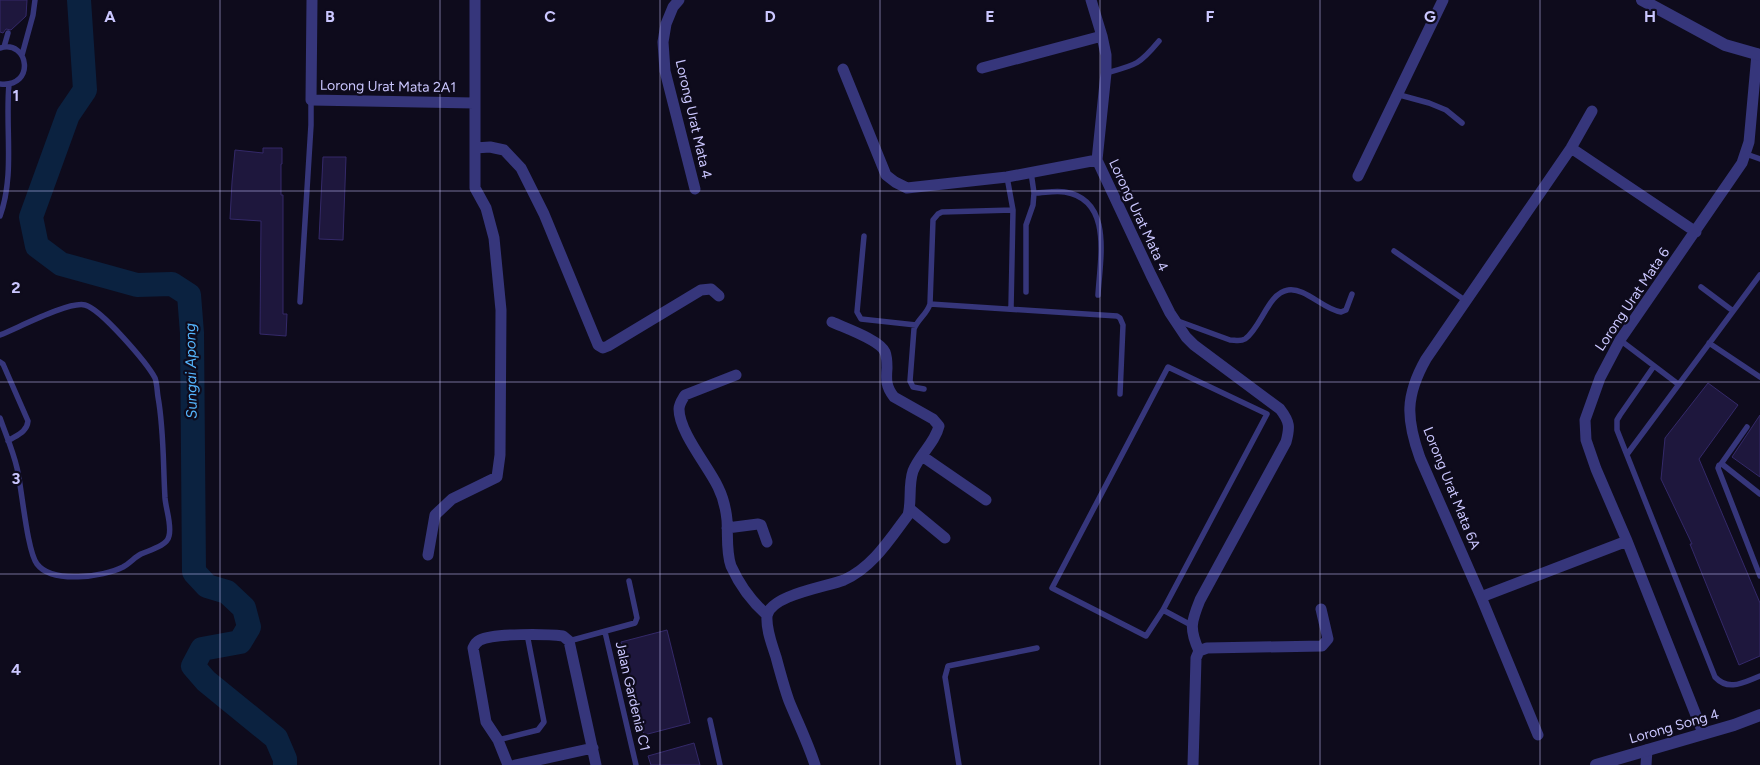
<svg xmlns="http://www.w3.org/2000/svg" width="1760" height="765" viewBox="0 0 1760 765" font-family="Figtree,sans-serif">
<rect width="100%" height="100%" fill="#0e0b1c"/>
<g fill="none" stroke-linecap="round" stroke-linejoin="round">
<!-- river -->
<path stroke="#0b2240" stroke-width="24" d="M79 0 85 90 68 115 31 217 37 246 61 264 137 285 172 284 189 295 192 333 194 572 207 586 227 592 244 608 249 627 240 642 202 649 193 666 206 681 276 738 285 759V765"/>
</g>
<!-- building -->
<path fill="#1e173d" stroke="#342969" d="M0 0H27L26 16 11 30 6 29 3 33 0 32Z
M263 148H282V164H281V195H283V314H287L286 336 260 334 261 221 230 219 232 182 235 150 263 153Z
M323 157H346L343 240 319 239Z
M1708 383 1738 405 1699 459 1760 603V656L1739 665 1690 544H1692L1661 479 1665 438Z
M1760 415V477L1732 457Z
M667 630 690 723 644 735 621 642Z
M694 743 700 765H651L648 756Z"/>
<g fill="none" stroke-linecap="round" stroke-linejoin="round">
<!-- service -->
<path stroke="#36367b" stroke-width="5.5" d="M4 47 8 33
M0 48C29 39 36 88 0 84
M22 55 33 15 35 0
M1106 73C1136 65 1139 65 1159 41
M1396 94 1429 103 1446 110 1462 123
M1746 154 1760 159
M1031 172 1034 193C1044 193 1055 190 1065 192 1113 200 1100 259 1098 295
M1007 177 1013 210 1011 308
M0 216C15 175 5 128 9 84
M864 236 857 312 861 319 916 325
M1394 251 1466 301
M1701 287 1733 311
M1026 292V225L1033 205 1034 193
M300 302 311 125V100
M930 304 1117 316 1120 318 1123 325 1120 394
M1178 321 1230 340C1235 340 1240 342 1245 339 1261 328 1268 293 1288 290 1305 287 1324 310 1341 312L1346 310 1352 294
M0 335C18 328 69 301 85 305 101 309 147 363 155 378 157 383 157 391 158 397 164 430 163 465 165 498 166 510 172 525 169 536 167 546 150 550 141 554 135 557 130 563 123 567 103 577 52 584 37 564 27 551 22 489 17 468 13 451 6 435 0 418
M1620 340 1678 384
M1709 343 1760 377
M0 362 3 364 28 421C27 432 17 435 8 441
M1654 366 1620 415 1617 420V430L1715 677C1729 692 1744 682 1760 676
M924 389 913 387 910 381 914 329C918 319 927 314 930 304L933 220 938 214 942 212 1013 210
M1628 453 1760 275
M1721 464 1747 427
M1760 494 1722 464 1719 465 1718 468 1760 576
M1163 610 1146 636 1052 588 1168 367 1267 414 1163 610 1191 625
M605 632 636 765
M569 641 635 623 637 618 629 581
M710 720 720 765
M498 740 538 730 544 722 527 634
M959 765 945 677 948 666 1037 648"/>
<!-- minor -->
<path stroke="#36367b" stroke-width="11" d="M312 0 311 100 474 103
M679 0 673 7 666 24 663 42 665 71 695 189
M1091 0 1102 36 1106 55V73L1097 160 1151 275 1170 313 1186 337 1194 345 1280 409C1290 422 1290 427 1286 442L1200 600C1191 622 1189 629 1199 651
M982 68 1102 36
M843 69 886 175 895 182 907 188 1007 177 1097 160
M475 148 490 147 504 150 521 168 544 214 598 345 603 348 608 346 701 290 711 289 719 296
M1571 148 1696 232
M1358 176 1443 0
M736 375 685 395C682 400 679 404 679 409 679 432 708 466 718 487 723 497 726 510 727 520 728 535 726 552 731 566 740 586 751 601 767 615
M922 456 986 500
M910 509 945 538
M727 528 758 524 761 525 767 542
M428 555 435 515 452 499 497 477 500 455 501 310 494 238 486 208 475 188V0
M1481 597 1627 541
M1703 733 1627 541 1596 469 1586 440 1585 420 1600 378 1620 340 1742 163 1749 142 1757 54
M1538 735 1481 597 1420 458C1406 419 1405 396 1426 359L1571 148 1592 111
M508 765 498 740 486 722 473 648C475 644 476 642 480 640 494 633 547 634 563 636L569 641 596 765
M515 765 593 748
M815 765C808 743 798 723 789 701 784 687 780 672 776 657 772 644 766 630 767 616 770 595 826 587 844 580 872 568 890 539 908 515 912 501 908 486 913 471 919 455 935 443 939 426L933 419 894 397C886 387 886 380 887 368 887 363 887 357 885 352 880 340 845 328 832 322
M1193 765 1196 658 1199 651 1207 648 1322 646 1328 639 1321 609
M1646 765 1647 750"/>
<!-- tertiary -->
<path stroke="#36367b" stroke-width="12" d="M1642 0 1725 45 1760 55
M1596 765 1734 725 1760 715"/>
</g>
<!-- grid -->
<path fill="none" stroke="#cbc7ff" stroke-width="1" stroke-opacity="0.55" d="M220 0V765M440 0V765M660 0V765M880 0V765M1100 0V765M1320 0V765M1540 0V765M0 191H1760M0 382H1760M0 574H1760"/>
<g text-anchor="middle" stroke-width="4.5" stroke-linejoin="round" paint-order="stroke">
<!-- street labels -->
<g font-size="14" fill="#cbc7ff" stroke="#0e0b1c">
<text transform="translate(388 86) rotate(1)" y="5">Lorong Urat Mata 2A1</text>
<text transform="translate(694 119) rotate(77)" y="5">Lorong Urat Mata 4</text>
<text transform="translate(1139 215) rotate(65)" y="5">Lorong Urat Mata 4</text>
<text transform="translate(1632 299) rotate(-56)" y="5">Lorong Urat Mata 6</text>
<text transform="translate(1452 488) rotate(68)" y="5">Lorong Urat Mata 6A</text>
<text transform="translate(633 696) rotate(77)" y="5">Jalan Gardenia C1</text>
<text transform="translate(1674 726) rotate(-16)" y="5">Lorong Song 4</text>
</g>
<!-- water labels -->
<g font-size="15" font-style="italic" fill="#55b6fe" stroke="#0e0b1c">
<text transform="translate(191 371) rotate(-91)" y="5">Sungai Apong</text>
</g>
</g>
<g font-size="16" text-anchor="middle" font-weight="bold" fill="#cbc7ff" stroke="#0e0b1c" stroke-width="4.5" stroke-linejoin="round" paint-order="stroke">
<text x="110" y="22">A</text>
<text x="330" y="22">B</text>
<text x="550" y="22">C</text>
<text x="770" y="22">D</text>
<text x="990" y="22">E</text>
<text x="1210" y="22">F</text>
<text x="1430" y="22">G</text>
<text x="1650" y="22">H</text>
<text x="16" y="101">1</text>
<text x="16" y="293">2</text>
<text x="16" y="484">3</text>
<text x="16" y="675">4</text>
</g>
</svg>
